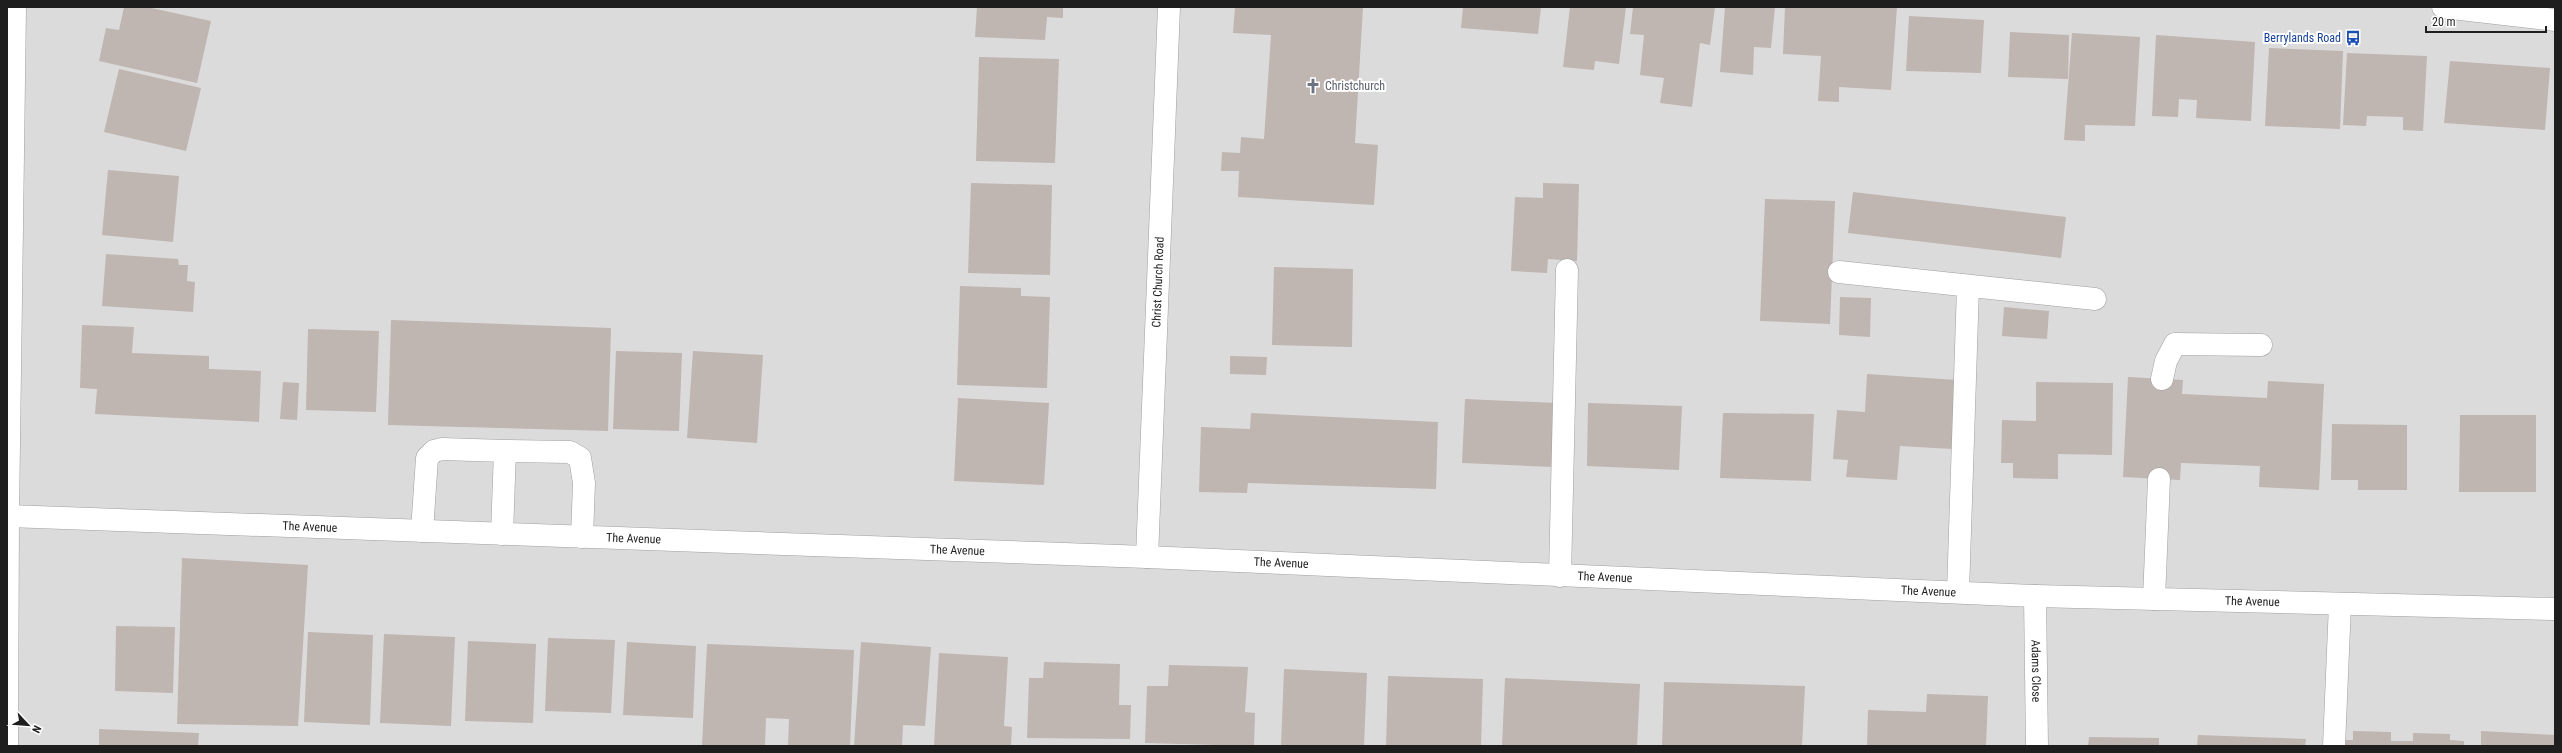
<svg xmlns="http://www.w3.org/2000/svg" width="2562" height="753" viewBox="0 0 2562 753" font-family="'Roboto Condensed',sans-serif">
<rect width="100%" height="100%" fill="#eeeae4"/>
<!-- residential -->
<path fill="#dcdbdb" d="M7 7H2555V746H7Z"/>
<!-- building -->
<path fill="#bfb5b1" d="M124 7H147L211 21 197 83 99 61 106 28 119 30Z
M977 7H1063V18L1047 17 1045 40 975 37Z
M1235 7H1363L1355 143 1378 145 1374 205 1238 197 1239 171H1221L1222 152 1240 153 1241 137 1264 139 1271 35 1233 33Z
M1463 7H1541L1538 34 1461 28Z
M1570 7H1626L1619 64 1595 61 1594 70 1563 67Z
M1633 7H1715L1710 45 1700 43 1692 107 1660 103 1664 78 1640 75 1644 35 1630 34Z
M1725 7H1775L1771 48 1754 47 1753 75 1720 72Z
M1785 7H1897L1891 90 1839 87V102L1818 101 1821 56 1783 54Z
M1909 16 1984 20 1981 73 1906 71Z
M2010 32 2069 35 2068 79 2008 77Z
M2072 33 2140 37 2135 126 2085 125V141L2064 140Z
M2156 35 2255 42 2251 121 2196 118 2197 100 2179 99 2178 117 2152 116Z
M2269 48 2343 51 2340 129 2265 126Z
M2347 53 2427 56 2423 131 2403 130V117L2367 116 2366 126 2343 125Z
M979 57 1059 59 1055 163 976 161Z
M2450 61 2550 68 2545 130 2444 123Z
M119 69 201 88 186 151 104 132Z
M108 170 179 176 173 242 102 235Z
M971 183 1052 185 1050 275 968 273Z
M1543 183 1579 184 1577 261 1548 259 1547 273 1511 271 1515 197 1543 198Z
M1853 192 2066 217 2061 258 1848 233Z
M1765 199 1835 201 1830 324 1760 321Z
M106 254 178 259 179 265H188L187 281 195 282 193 312 102 306Z
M1274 267 1353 269 1352 347 1272 345Z
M960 286 1021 288V296L1050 297 1047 388 957 385Z
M1840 297 1871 298 1870 337 1839 335Z
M2004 307 2049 311 2047 339 2002 336Z
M391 320 611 328 608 431 388 425Z
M82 325 134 327 132 353 209 356V369L261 371 259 422 95 414 97 389 80 388Z
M308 329 379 331 376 412 306 410Z
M616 351 682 353 679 431 613 429Z
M693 351 763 355 757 443 687 438Z
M1230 356 1267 357 1266 375 1230 374Z
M1867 374 1957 380 1952 449 1900 446 1897 480 1846 477 1848 460 1833 459 1837 410 1865 412Z
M2128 377 2183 380 2182 394 2267 398 2268 381 2324 384 2319 490 2259 487 2260 466 2181 463 2180 480 2123 477Z
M283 382 299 383 297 420 280 419Z
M2036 382 2113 383 2112 455 2058 454V479L2013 478V463H2001L2002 420 2036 421Z
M958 398 1049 403 1044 485 954 481Z
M1465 399 1556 403 1552 467 1462 463Z
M1588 403 1682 406 1679 470 1587 466Z
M1251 413 1438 422 1436 489 1248 483 1247 493 1199 492 1201 427 1250 429Z
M1723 413 1814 414 1811 481 1720 478Z
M2460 415H2536V492H2459Z
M2332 424 2407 425V490H2358V480H2331Z
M182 558 308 565 298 726 177 724Z
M116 626 175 627 173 693 115 691Z
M308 632 373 635 370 725 304 722Z
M384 634 455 637 451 726 380 723Z
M548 638 615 640 611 713 545 711Z
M468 641 536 644 533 723 465 721Z
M627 642 696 646 693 718 623 715Z
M861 642 931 647 925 726 903 725 902 746H854Z
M707 644 854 650 850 746H788L789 719 766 718 765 746H702Z
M939 653 1008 657 1004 726 1012 727 1011 746H934Z
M1044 662 1120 664 1119 705H1131L1130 739 1027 738 1029 678H1043Z
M1169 665 1248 667 1245 712 1255 713 1254 746 1145 743 1147 686H1168Z
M1284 669 1367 673 1364 746H1281Z
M1388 676 1483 679 1481 746H1386Z
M1505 678 1640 684 1637 746H1502Z
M1664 682 1805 686 1802 746H1662Z
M1927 694 1988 696 1986 746H1867L1868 710 1926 712Z
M99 729 199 733 198 746H99Z
M2353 731 2391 732V741H2413V733L2450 734V740L2464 741V746H2339V740H2353Z
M2481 731 2555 735V746H2481Z
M2198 735 2306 739 2305 746H2197Z
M2089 737 2159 738V746H2088Z"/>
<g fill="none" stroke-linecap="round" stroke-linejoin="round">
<!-- service casing -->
<g stroke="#9f9f9f" stroke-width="23">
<path id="service" d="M1839 272 2095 299
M2162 379 2166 361 2175 344 2261 345
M422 531 427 458 434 451 442 449 505 451
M502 534 505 451 570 452 580 458 584 483 582 537
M1560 576 1567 270
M1958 592 1968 287
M2154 599 2159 479
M2334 746 2340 604"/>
</g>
<!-- minor casing -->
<g stroke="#9f9f9f" stroke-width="23">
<g id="minor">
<path id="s1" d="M8 516 1147 557 2035 596 2555 609"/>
<path id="s2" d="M1147 557 1169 7"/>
<path id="s3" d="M2035 596 2037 746"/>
<path d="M7 746 8 516 15 7"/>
</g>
</g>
<!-- tertiary casing -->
<g stroke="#9f9f9f" stroke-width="23">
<path id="tertiary" d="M2443 7 2555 20"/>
</g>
<!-- service -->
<use href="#service" stroke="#fff" stroke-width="22"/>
<!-- minor -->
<use href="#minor" stroke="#fff" stroke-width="22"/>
<!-- tertiary -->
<use href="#tertiary" stroke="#fff" stroke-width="22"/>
</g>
<!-- icons -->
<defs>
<g id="bus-bare" transform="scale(1.2)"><path d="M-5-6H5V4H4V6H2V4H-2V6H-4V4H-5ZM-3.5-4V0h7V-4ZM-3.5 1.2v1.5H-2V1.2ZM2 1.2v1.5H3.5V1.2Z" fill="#1a4fb4" stroke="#fff" stroke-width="2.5" paint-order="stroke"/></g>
<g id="church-bare" transform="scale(1.2)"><path d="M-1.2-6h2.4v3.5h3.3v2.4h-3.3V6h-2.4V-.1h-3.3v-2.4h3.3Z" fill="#6b7280" stroke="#fff" stroke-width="2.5" paint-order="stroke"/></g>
</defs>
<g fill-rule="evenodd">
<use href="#bus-bare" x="2353" y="38"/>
<use href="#church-bare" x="1313" y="86"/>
</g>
<g text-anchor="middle" stroke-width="4" stroke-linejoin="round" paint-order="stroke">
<!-- transit labels -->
<g font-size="12" fill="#164399" stroke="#fff" text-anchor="end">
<text x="2341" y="42">Berrylands Road</text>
</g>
<!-- worship labels -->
<g font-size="12" fill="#5b616d" stroke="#fff" text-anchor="start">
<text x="1325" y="90">Christchurch</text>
</g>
<!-- street labels -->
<g font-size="12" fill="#1e1e1e" stroke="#fff">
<text dy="4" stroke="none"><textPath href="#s2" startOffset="275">Christ Church Road</textPath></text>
<text dy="4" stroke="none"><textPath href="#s1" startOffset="302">The Avenue</textPath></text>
<text dy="4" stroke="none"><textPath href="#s1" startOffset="626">The Avenue</textPath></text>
<text dy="4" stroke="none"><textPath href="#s1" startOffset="950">The Avenue</textPath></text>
<text dy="4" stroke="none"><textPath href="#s1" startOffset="1274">The Avenue</textPath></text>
<text dy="4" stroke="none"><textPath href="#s1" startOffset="1598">The Avenue</textPath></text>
<text dy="4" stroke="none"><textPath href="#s1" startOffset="1922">The Avenue</textPath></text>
<text dy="4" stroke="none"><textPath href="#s1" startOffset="2246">The Avenue</textPath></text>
<text dy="4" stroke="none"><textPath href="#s3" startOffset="75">Adams Close</textPath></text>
</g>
</g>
<!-- border -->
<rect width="2562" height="753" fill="none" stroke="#1e1e1e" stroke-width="16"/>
<!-- north arrow -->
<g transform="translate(28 725) rotate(116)" stroke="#ffffff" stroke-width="3" paint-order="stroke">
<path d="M0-3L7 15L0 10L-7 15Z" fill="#1e1e1e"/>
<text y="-6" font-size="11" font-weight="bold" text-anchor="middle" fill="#1e1e1e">N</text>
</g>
<!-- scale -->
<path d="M2426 26v6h120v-6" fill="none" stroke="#1e1e1e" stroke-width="2"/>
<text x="2432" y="26" font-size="12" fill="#1e1e1e" stroke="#ffffff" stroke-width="3" paint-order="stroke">20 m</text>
</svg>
